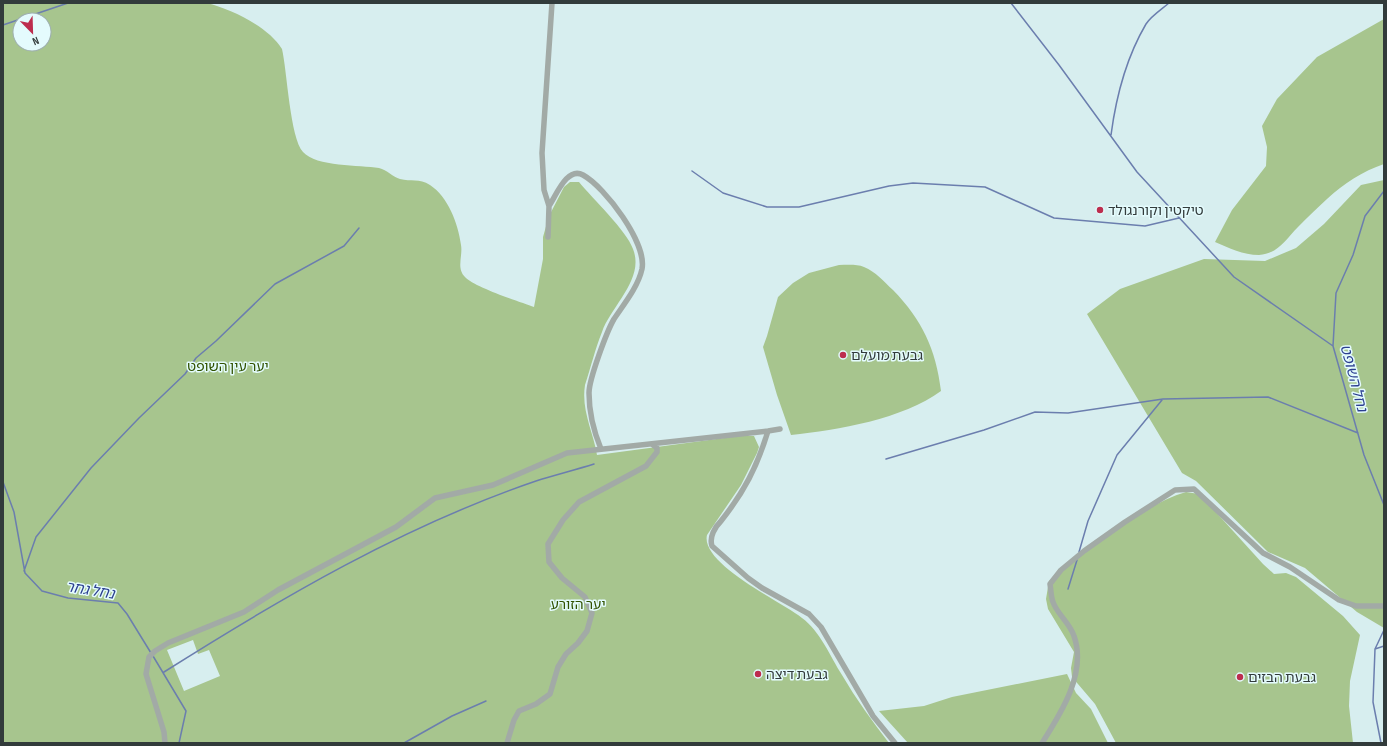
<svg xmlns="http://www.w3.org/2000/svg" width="1387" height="746" viewBox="0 0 1387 746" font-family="'Sofia Sans Condensed','Noto Sans Hebrew',sans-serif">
<rect width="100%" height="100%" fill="#d7eeef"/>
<!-- green -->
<path fill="#a7c58e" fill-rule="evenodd" d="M3 3H207C231 9 269 27 282 49 287 70 290 138 303 152 316 167 360 165 379 168 387 170 393 177 400 179 411 182 419 178 430 185 448 197 458 223 461 245 463 256 456 268 465 277 474 287 520 302 534 307L543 259V237L549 216 564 187 570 182H579C592 198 627 231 633 249 645 279 611 306 602 332 595 349 591 367 585 385 581 410 593 431 597 455L739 436H754L759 447 757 453 741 485 707 535C700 564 782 602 802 618 820 631 830 656 842 675 856 699 872 721 889 743H3ZM20 20H44V44H20ZM193 640 198 654 209 650 220 676 184 691 167 650Z
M1384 19V164C1363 171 1343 184 1327 199 1317 208 1307 218 1298 227 1286 239 1278 254 1259 255 1243 255 1229 248 1215 242L1232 210 1266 166 1267 147 1262 126 1277 99 1317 57Z
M1384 180V628L1357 612 1305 568 1268 552 1196 481 1182 473 1087 314 1120 289 1204 259 1265 261 1296 248 1324 224 1361 185Z
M839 265C847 265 857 264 864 267 876 272 883 281 893 290 922 320 936 349 941 391 903 419 838 430 791 435L777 395 763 347 767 336 778 297 793 283 809 273Z
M1186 492 1199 494 1205 500 1263 564 1274 574 1286 573 1296 577 1343 616 1360 635 1350 681 1349 706 1353 743H1116L1095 704 1072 677 1071 668 1074 652 1048 609 1046 599 1049 581C1088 551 1139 506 1186 492Z
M1067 674 1076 693 1091 709 1108 743H908L879 711 924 706 952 697Z"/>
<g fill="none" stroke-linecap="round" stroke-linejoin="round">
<!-- stream -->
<path stroke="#6b7eae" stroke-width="1.5" d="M1011 3 1059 65 1137 172 1234 277 1333 346
M3 25 68 3
M1111 135C1116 97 1126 58 1146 24 1151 16 1162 9 1169 3
M692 171 723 193 767 207H799L889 186 913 183 985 187 1054 218 1145 226 1179 218
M1384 191 1365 216 1353 255 1336 293 1333 346 1364 455 1384 505
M886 459 984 430 1035 412 1068 413 1163 399 1268 397 1358 433
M3 482 14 512 25 573 42 591 68 598 118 603 127 614 151 653
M1079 552 1088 521 1117 455 1162 400
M24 571 36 537 91 468 139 418 185 374 196 358 216 341 275 284 344 246 359 228
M1068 589 1077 560
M1375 649 1384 646
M153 656 186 711 179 743
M164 672C281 598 404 526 536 481 555 475 575 470 594 464
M404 743 452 716 486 701
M1381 743 1373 702 1375 649 1384 630"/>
<!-- minor -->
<path stroke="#a2aaa6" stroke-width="5.5" d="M549 206C556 196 567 166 583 175 605 187 647 243 642 269 638 287 624 304 614 319 607 331 589 379 589 393 589 412 594 432 601 449
M548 237 549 206 544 190 542 153 552 3
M768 431C757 467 744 492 721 521 715 527 709 537 712 546L748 578 762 588 809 614 821 627 873 716 895 743
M165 743 164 732 146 674 149 657 155 651 168 643 244 612 278 590 396 527 435 498 493 485 567 453 768 431 780 429
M507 743 514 720 519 711 536 704 550 694 558 667 566 654 578 643 587 631 592 613 585 597 562 578 549 562 548 544 563 520 579 502 646 466 657 452V448L652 444
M1042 743C1061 713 1087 673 1074 636 1070 623 1057 614 1053 602 1051 597 1051 590 1050 584L1061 570 1084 551 1125 522 1175 490 1194 489 1263 553 1290 567 1339 600 1356 606H1383"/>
</g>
<!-- markers -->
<g fill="#bd2d4e" stroke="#e4fbfd" stroke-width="1.5">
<circle cx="1100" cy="210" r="4"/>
<circle cx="843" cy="355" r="4"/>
<circle cx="758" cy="674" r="4"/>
<circle cx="1240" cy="677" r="4"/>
</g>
<g text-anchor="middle" stroke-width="3" stroke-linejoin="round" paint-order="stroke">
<!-- poi labels -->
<g font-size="14" fill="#323b3b" stroke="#e4fbfd" text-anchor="start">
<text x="1108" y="215">טיקטין וקורנגולד</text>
<text x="851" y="360">גבעת מועלם</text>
<text x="766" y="679">גבעת דיצה</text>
<text x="1248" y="682">גבעת הבזים</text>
</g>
<!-- park labels -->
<g font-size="14" fill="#315201" stroke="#e4fbfd">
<text x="228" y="371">יער עין השופט</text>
<text x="578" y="609">יער הזורע</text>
</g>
<!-- water labels -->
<g font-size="15" font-style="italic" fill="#2c3f90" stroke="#e4fbfd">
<text transform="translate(1354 378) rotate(75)" y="5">נחל השופט</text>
<text transform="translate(90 590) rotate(9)" y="5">נחל גחר</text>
</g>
</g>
<!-- border -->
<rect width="1387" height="746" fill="none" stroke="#323b3b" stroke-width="8"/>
<!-- north arrow -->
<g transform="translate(32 32) rotate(157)"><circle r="19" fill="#e4fbfd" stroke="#9daeaf"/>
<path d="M0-3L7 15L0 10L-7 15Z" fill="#bd2d4e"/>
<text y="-6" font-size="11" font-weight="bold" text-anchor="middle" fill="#323b3b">N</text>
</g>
</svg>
